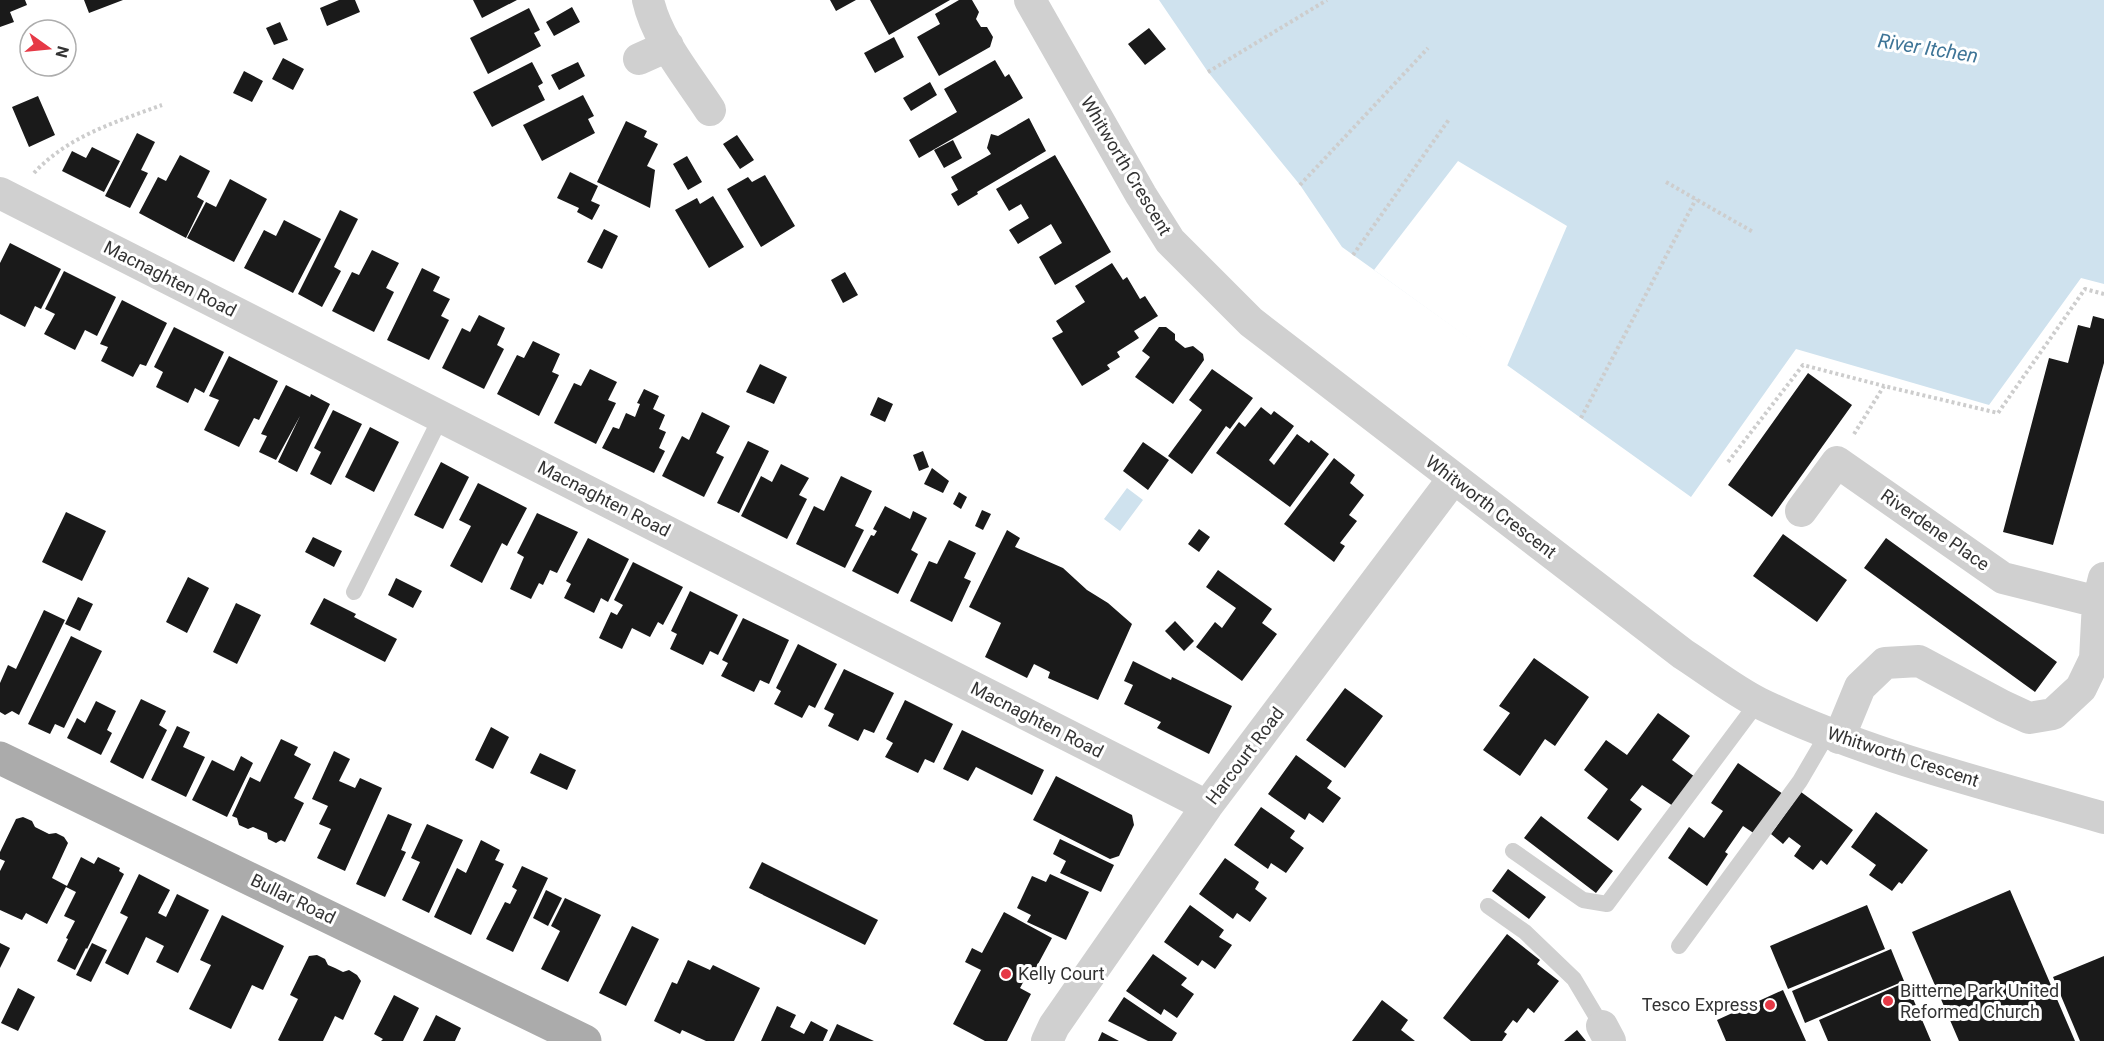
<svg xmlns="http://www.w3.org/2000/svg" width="2104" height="1041" viewBox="0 0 2104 1041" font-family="Roboto,sans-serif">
<rect width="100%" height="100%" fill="#fff"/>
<!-- water -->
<path fill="#cfe2ee" d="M1159 0H2104V284L2081 278 1989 405 1796 349 1691 497 1342 247 1300 185 1208 72Z
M1127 488 1143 500 1120 531 1104 519Z"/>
<!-- pier -->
<path fill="#fff" d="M1458 161 1567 226 1507 366 1374 270Z"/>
<!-- building -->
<path fill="#1a1a1a" d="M0 0H25L27 5 10 12 14 22 0 27Z
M84 0H123L89 13Z
M339 0H355L360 12 327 26 320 8Z
M473 0H517L482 18Z
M830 0H856L836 11Z
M870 0H950L889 35Z
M959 0H972L979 12 976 19 981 27H987L993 37 990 47 939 76 917 37 940 24 935 14Z
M572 7 580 22 554 36 546 22Z
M529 8 540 30 534 33 541 46 488 74 470 38Z
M280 22 288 40 274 45 266 28Z
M1149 28 1166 49 1145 65 1128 44Z
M894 37 904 57 875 73 864 53Z
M283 58 304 69 293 90 272 79Z
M995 60 1005 77 1009 74 1023 98 919 158 909 140 957 112 944 89Z
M532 62 543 83 538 86 545 100 492 127 473 92Z
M578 62 585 76 559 90 551 75Z
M244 71 263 81 252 102 233 93Z
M930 82 937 95 911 111 903 98Z
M583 95 594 116 588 119 595 133 542 161 523 125Z
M38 96 55 135 29 147 12 107Z
M1029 118 1046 151 977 192 978 194 958 206 951 194 958 190 951 177 991 154 987 148 991 134 998 136Z
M626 121 647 131 644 137 658 144 647 166 655 170 650 208 597 182Z
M137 133 155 142 141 170 148 173 130 208 105 196Z
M737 135 754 160 740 169 723 144Z
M953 140 962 158 944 168 934 150Z
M92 147 120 161 104 192 62 171 72 151 86 158Z
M180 155 210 171 197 197 204 201 186 238 139 213 158 177 166 181Z
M1055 155 1111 252 1055 285 1039 257 1062 243 1051 224 1018 244 1009 230 1029 218 1021 204 1009 211 996 189Z
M687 156 702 182 688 190 673 164Z
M570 172 598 186 591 201 600 205 592 220 577 212 579 208 557 198Z
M765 175 795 226 761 247 727 189 748 177 752 182Z
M230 179 267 199 234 262 187 238 206 202 216 207Z
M713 196 744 247 709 268 675 210 697 198 700 204Z
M340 210 358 219 334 267 341 271 322 307 298 294Z
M284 220 321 239 293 293 244 268 264 230 276 236Z
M604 229 618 236 602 269 587 262Z
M10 243 61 269 41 309 35 306 25 327 0 314V263Z
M372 250 399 263 386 288 394 292 374 332 332 311 352 272 359 275Z
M1112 263 1123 280 1127 277 1140 299 1145 296 1158 316 1134 331 1139 338 1117 352 1120 357 1107 365 1110 369 1082 386 1052 338 1063 332 1056 321 1085 302 1075 286Z
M422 268 440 277 433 291 450 299 441 316 449 320 429 360 387 340Z
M64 271 116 297 97 336 85 330 75 350 44 334 55 314 45 309Z
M845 272 858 295 843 303 831 280Z
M122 300 167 323 146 366 140 364 133 377 101 361 108 347 100 344Z
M479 315 505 328 497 345 504 349 484 389 442 368 462 328 470 332Z
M2093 316 2104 319V363L2053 545 2003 532 2049 358 2068 363 2078 325 2090 328Z
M174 327 224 352 204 393 195 388 188 403 156 387 163 372 154 367Z
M1159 327H1166L1175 334V340L1185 348 1193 346 1203 354 1204 360 1173 404 1135 377 1150 357 1142 351Z
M533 341 560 354 552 372 559 375 539 416 497 394 517 355 524 358Z
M229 356 278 381 259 420 254 418 239 447 204 430 219 400 209 396Z
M760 364 787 377 774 404 746 392Z
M590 369 617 382 608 400 616 403 596 444 554 423 574 383 581 386Z
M1212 369 1253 398 1230 429 1226 426 1192 474 1168 456 1202 410 1189 400Z
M1808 373 1852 405 1772 517 1728 485Z
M286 385 310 397 311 394 330 404 297 472 278 462 300 416 276 460 259 452 267 436 261 434Z
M644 389 659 396 653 409 665 415 659 429 666 432 659 448 665 451 654 473 602 448 613 427 619 429 626 413 635 417 640 404 637 403Z
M878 397 893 404 885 422 870 415Z
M1261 407 1271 415 1274 411 1294 426 1269 460 1274 465 1297 434 1309 443 1311 440 1329 454 1290 507 1216 453 1239 422 1245 427Z
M333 410 362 424 331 485 310 474 321 452 314 448Z
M702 412 730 426 716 453 724 457 704 497 662 476 682 436 689 440Z
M370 427 399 442 374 492 345 477Z
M748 441 769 451 739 513 717 503Z
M1143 442 1169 460 1148 490 1123 471Z
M923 451 929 467 919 471 913 455Z
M1334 458 1355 475 1350 483 1364 495 1349 515 1357 521 1340 543 1345 546 1334 562 1284 524Z
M441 462 469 477 443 529 414 515Z
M781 464 809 478 799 495 807 499 787 539 741 516 761 476 772 482Z
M932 468 949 481 943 493 924 484Z
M841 476 872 491 855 526 864 530 845 568 796 544 814 506 824 511Z
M478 483 527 508 507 546 502 543 482 583 450 566 471 526 459 520Z
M959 492 967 497 961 509 953 504Z
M885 506 910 519 913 511 927 518 911 550 918 554 898 594 852 571 871 535 874 536 877 531 873 529Z
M982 510 991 514 983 530 975 526Z
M66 512 106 531 82 581 42 562Z
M537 513 578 532 557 573 550 570 543 585 539 583 531 599 510 589 524 557 517 553Z
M1199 529 1210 537 1199 552 1188 544Z
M1007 530 1020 538 1015 547 1063 568 1087 590 1108 603 1132 624 1098 700 1048 678 1050 672 1034 664 1027 678 985 657 1001 623 969 607Z
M1783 534 1847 580 1817 622 1753 576Z
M313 537 342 551 334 567 305 552Z
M588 538 629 559 608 602 601 598 594 613 564 598 571 584 566 581Z
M1886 538 2057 662 2035 692 1864 568Z
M949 540 976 553 964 578 971 581 952 622 910 601 929 561 937 564Z
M633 562 683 587 663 625 658 622 650 637 632 628 622 649 599 638 611 612 617 615 623 605 614 600Z
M1218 570 1272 609 1262 623 1277 634 1242 681 1196 647 1215 622 1222 628 1236 608 1206 587Z
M188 577 209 588 187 633 166 622Z
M396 578 422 591 413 608 388 595Z
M690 591 738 615 718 655 710 651 703 665 670 649 677 634 671 631Z
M78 597 93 604 80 631 65 624Z
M324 598 356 614 354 617 397 639 385 662 310 624Z
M236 603 261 615 237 664 213 652Z
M44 610 65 620 19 715 12 711 5 715 0 712V683L8 665 16 669Z
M743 618 789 640 769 684 760 680 754 692 721 676 728 663 722 660Z
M1175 621 1194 641 1184 651 1165 631Z
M71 636 102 651 64 728 55 724 50 734 28 724Z
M798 644 837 664 815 708 809 705 802 718 774 704 781 691 776 688Z
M1534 658 1589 697 1555 746 1545 739 1520 776 1483 750 1510 713 1499 706Z
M1133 661 1171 680 1172 677 1232 706 1209 754 1157 728 1161 722 1124 704 1133 685 1124 681Z
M844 669 894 693 874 733 864 729 858 741 828 726 834 714 824 709Z
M1345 688 1383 716 1345 768 1306 740Z
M141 699 166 711 159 725 167 730 143 779 110 762Z
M905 700 953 724 934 763 925 759 918 773 885 757 893 743 886 739Z
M96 701 116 711 107 730 112 733 101 755 67 738 77 718 85 723Z
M1658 713 1690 736 1672 760 1695 777 1673 806 1642 785 1630 800 1642 809 1618 841 1587 818 1608 789 1584 770 1606 740 1627 755Z
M177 726 190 732 183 747 205 757 186 797 151 780Z
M491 727 509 737 493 769 475 760Z
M962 730 1044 770 1032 795 976 767 968 781 943 769Z
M281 739 298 747 294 755 311 764 294 798 304 803 285 842 281 840 276 843 268 839 267 833 253 827 248 829 239 825 237 818 232 816 250 777 260 782Z
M334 751 350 759 339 781 355 788 360 778 382 788 345 871 317 858 331 829 319 824 328 806 312 799Z
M540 753 576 770 567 790 530 773Z
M1296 755 1332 781 1327 788 1341 798 1323 823 1309 813 1305 820 1268 794Z
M241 756 253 763 227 817 192 800 212 760 234 771Z
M1738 763 1783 794 1755 834 1743 826 1725 852 1728 854 1707 886 1668 858 1689 827 1704 838 1723 811 1711 803Z
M1056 776 1132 815 1134 825 1119 856 1110 859 1033 820Z
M1801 792 1853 830 1827 865 1821 860 1813 870 1794 856 1801 846 1789 837 1783 844 1771 834Z
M1261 807 1295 831 1290 838 1304 848 1286 873 1271 863 1268 869 1234 845Z
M1876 812 1928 850 1902 884 1899 882 1892 891 1869 875 1876 865 1851 847Z
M388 814 412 824 401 850 406 852 385 897 356 884Z
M1541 816 1613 871 1596 893 1524 838Z
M23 817 32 821 35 827 49 834 56 833 64 837 68 843 52 878 67 886 81 857 94 864 98 857 120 868 119 871 124 874 87 949 86 948 75 970 57 961 68 939 66 938 75 921 64 916 76 892 66 887 47 924 26 913 22 920 0 910V871L5 861 0 859V852L16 819Z
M427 824 463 840 429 913 402 900 420 862 411 858Z
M1060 839 1114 865 1101 892 1060 873 1066 861 1053 854Z
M481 840 500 850 495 860 504 864 471 935 434 917 457 868 466 873Z
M1225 858 1259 882 1255 889 1267 898 1250 922 1237 913 1233 919 1199 894Z
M762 862 878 920 865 945 749 888Z
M522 866 548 878 513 952 486 939 505 902 510 904 517 890 512 887Z
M1508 869 1546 897 1529 919 1492 891Z
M139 874 170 890 158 913 166 917 177 894 209 910 178 973 156 962 164 946 146 937 128 975 105 963 128 917 120 913Z
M1050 874 1089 892 1066 940 1027 922 1031 915 1017 908 1032 876 1046 882Z
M546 890 562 898 548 926 533 918Z
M2010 890 2075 1041H1959L1912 932Z
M565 898 601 915 568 982 541 969 560 931 551 926Z
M1190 905 1224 930 1219 937 1232 945 1215 969 1202 960 1198 966 1164 942Z
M1867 905 1885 949 1788 989 1770 946Z
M1004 912 1052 938 1030 979 1026 977 1020 988 1031 994 1007 1041H985L953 1024 981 970 965 962 972 948 982 953Z
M222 915 284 946 263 990 252 985 231 1029 189 1009 211 965 200 960Z
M632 926 659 939 626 1006 599 993Z
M1507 934 1540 960 1537 964 1559 981 1534 1013 1528 1008 1517 1023 1513 1020 1504 1032 1507 1034 1502 1041H1471L1443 1018Z
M0 943 10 948 0 968Z
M92 943 107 950 91 982 76 975Z
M1891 949 1904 981 1805 1023 1792 991Z
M1153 954 1187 978 1181 985 1194 994 1177 1018 1164 1009 1161 1015 1126 991Z
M317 955 325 959 328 965 335 968 343 972 349 970 357 975 361 981 343 1020 335 1016 323 1041H280L278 1040 298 999 290 995 309 956Z
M2104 956V1041H2080L2053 977Z
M688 960 710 970 713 965 760 988 734 1041H706L682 1030 680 1034 654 1021 672 982 677 984Z
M1906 982 1931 1041H1828L1819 1020Z
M18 988 35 997 18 1031 1 1023Z
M1783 990 1806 1041H1726L1717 1020Z
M394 995 419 1008 403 1041H381L383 1039 374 1034Z
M1124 997 1177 1033 1172 1041H1148L1108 1021Z
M1382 1000 1408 1020 1401 1030 1415 1041H1352Z
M777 1006 796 1015 790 1027 804 1034 811 1021 828 1030 823 1041H761Z
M436 1015 461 1028 455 1041H423Z
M837 1024 874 1041H829Z
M1577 1030 1586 1041H1564Z
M1102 1032 1119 1041H1098Z"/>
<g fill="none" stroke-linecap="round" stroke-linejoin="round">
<!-- path -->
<path stroke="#cdcdcd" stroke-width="4" stroke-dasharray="3 3" stroke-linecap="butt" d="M1208 72 1327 0
M34 173C68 136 116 122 162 105
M1666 182 1753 232
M1300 185 1428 48
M1353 255 1450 118
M1581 418 1696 199
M1854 434 1884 386 1998 413 2085 289 2104 294
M1728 462 1803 365 1884 386"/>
<!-- service -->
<path stroke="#d0d0d0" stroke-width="16" d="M354 592 441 417
M1513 851 1583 900 1607 904 1758 702
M1488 906 1525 932 1574 979 1602 1026
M1679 946 1800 781 1828 733"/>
<!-- minor -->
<path stroke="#d0d0d0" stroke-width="32" d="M648 0C657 40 688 76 710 110
M1030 0 1141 195 1170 241 1251 322 1683 654C1708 670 1733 690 1759 703 1868 756 1988 784 2104 818
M639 59 668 46
M0 193 1207 806
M1801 511 1837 462 2003 578 2098 602
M1839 738 1860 687 1885 663 1919 661 2003 706 2029 718 2053 714 2081 688 2095 659 2098 602 2104 578
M1602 1026 1610 1041
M1047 1041 1054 1026 1207 806 1453 479"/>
<!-- primary -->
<path stroke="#ababab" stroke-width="33" d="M0 758 585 1041"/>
</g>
<!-- markers -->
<g fill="#e63946" stroke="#fff" stroke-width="2">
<circle cx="1006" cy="974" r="6"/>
<circle cx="1888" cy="1001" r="6"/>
<circle cx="1770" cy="1005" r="6"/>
</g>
<g text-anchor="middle" stroke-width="6" stroke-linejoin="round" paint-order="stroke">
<!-- street labels -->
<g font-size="18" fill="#333" stroke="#fff">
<text transform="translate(1126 166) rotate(59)" y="6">Whitworth Crescent</text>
<text transform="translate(170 279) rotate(27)" y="6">Macnaghten Road</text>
<text transform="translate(604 499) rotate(27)" y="6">Macnaghten Road</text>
<text transform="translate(1491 507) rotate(37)" y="6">Whitworth Crescent</text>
<text transform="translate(1935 530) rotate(35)" y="6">Riverdene Place</text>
<text transform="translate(1037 720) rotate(27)" y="6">Macnaghten Road</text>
<text transform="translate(1245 756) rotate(-53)" y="6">Harcourt Road</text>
<text transform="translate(1903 757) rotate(18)" y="6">Whitworth Crescent</text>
<text transform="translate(293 899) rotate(26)" y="6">Bullar Road</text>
</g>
<!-- poi labels -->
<g font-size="18" fill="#333" stroke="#fff" text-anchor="start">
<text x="1018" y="980">Kelly Court</text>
<text x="1900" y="997">Bitterne Park United<tspan x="1900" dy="21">Reformed Church</tspan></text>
<text x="1758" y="1011" text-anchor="end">Tesco Express</text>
</g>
<!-- water labels -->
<g font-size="20" font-style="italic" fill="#3f7597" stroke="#fff">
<text transform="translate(1928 48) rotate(9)" y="7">River Itchen</text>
</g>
</g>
<!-- north arrow -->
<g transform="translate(48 48) rotate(105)"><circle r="28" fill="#ffffff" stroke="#adadad" stroke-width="1.5"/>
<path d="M0-4.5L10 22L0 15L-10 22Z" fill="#e63946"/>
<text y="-9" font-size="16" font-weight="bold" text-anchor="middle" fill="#333333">N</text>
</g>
</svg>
